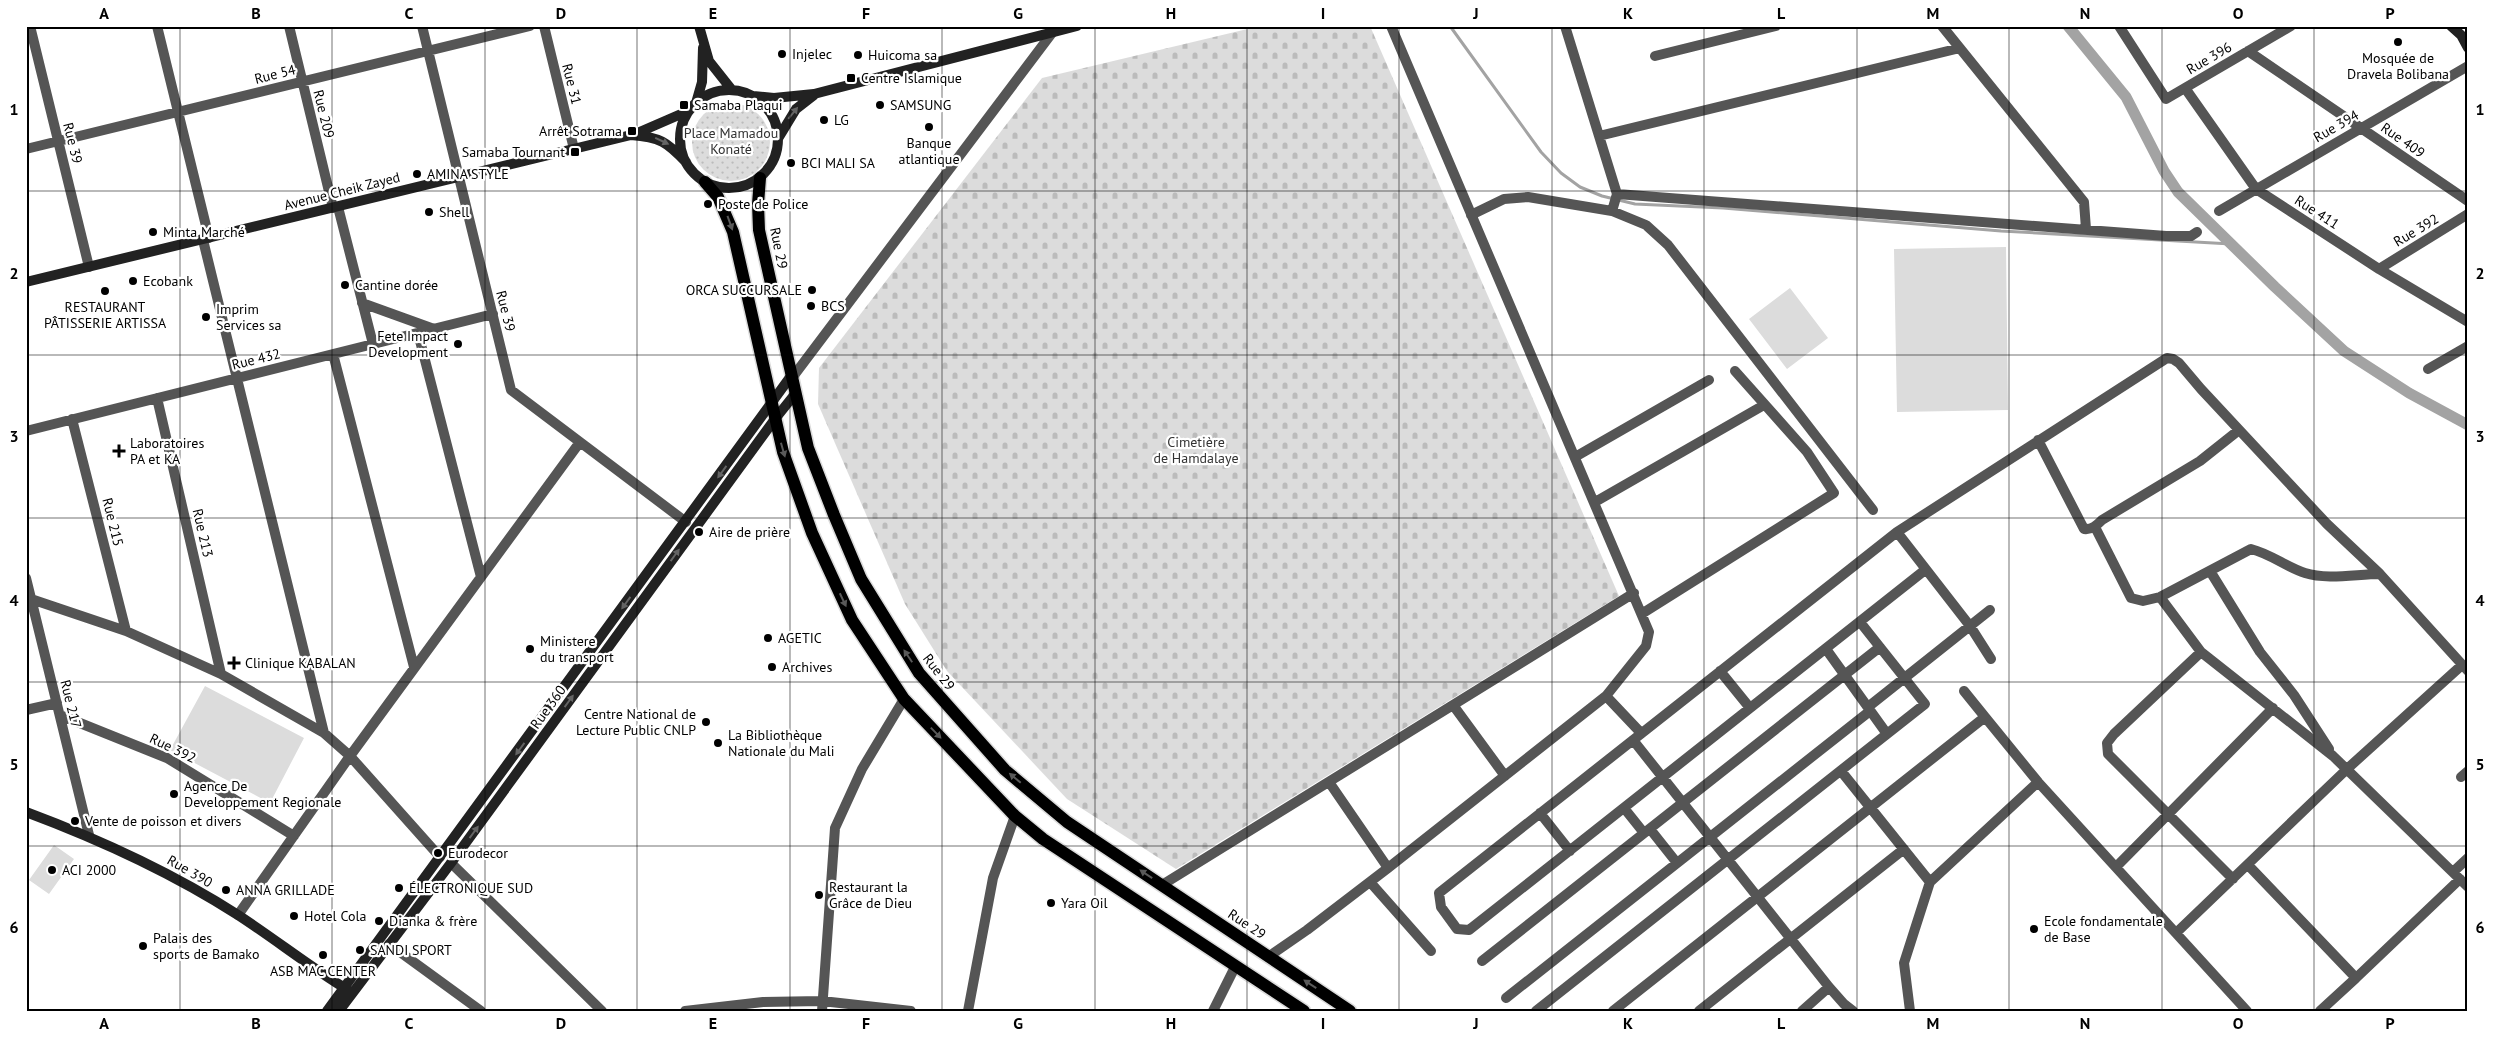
<svg xmlns="http://www.w3.org/2000/svg" width="2494" height="1037" viewBox="0 0 2494 1037" font-family="'PT Sans',sans-serif">
<defs>
<pattern id="cemetery-stones" width="16" height="16" patternUnits="userSpaceOnUse" patternTransform="scale(1.25)"><rect width="16" height="16" fill="#dcdcdc"/><path d="M2 7V4a2 2 0 0 1 4 0v3zM10 15v-3a2 2 0 0 1 4 0v3z" fill="#bbb"/></pattern>
<pattern id="park-dots" width="8" height="8" patternUnits="userSpaceOnUse" patternTransform="scale(1.25)"><rect width="8" height="8" fill="#dcdcdc"/><path d="M2 2h.1M6 6h.1" fill="none" stroke="#bbb" stroke-width="1.8" stroke-linecap="round"/></pattern>
</defs>
<rect width="100%" height="100%" fill="#fff"/>
<!-- cemetery -->
<path fill="url(#cemetery-stones)" d="M1260 26H1370L1619 596 1176 869 1067 799 947 671 905 604 818 404 819 368 1042 78Z"/>
<!-- park -->
<path fill="url(#park-dots)" d="M692 142a39 39 0 1 1 78 0a39 39 0 1 1-78 0Z"/>
<!-- pitch -->
<path fill="#dcdcdc" d="M2006 247 2008 410 1897 412 1894 249Z
M1790 288 1828 338 1787 369 1749 319Z
M205 686 304 738 270 803 170 750Z
M54 845 74 859 49 894 29 880Z"/>
<g fill="none" stroke-linecap="round" stroke-linejoin="round">
<!-- stream -->
<path stroke="#a3a3a3" stroke-width="3" d="M1450 26 1541 152 1561 173 1580 187 1602 196 1635 204 1723 208 2001 231 2231 244"/>
<!-- canal -->
<path stroke="#a3a3a3" stroke-width="11" d="M2068 26 2126 97 2164 171 2178 192 2275 287 2344 351 2409 393 2468 425"/>
<!-- primary casing -->
<g stroke="#dbdbdb" stroke-width="15">
<path id="primary" d="M760 178 758 204 759 230 808 448 834 515 861 579 919 673 1005 770 1067 822 1350 1011
M705 182 718 197 733 232 783 452 812 533 852 620 904 699 1015 816 1043 839 1304 1011"/>
</g>
<!-- street -->
<path stroke="#555" stroke-width="10" d="M30 26 89 267
M157 26 209 238
M289 26 333 208
M422 26 511 390 686 522
M544 26 574 149
M1565 26 1617 194 1612 211
M1942 26 2084 202 2086 229
M2119 26 2166 99 2291 26
M2248 51 2468 201
M1655 56 1776 26
M2185 88 2256 189 2379 269 2468 322
M1599 136 1960 48
M26 149 530 26
M1617 194 2166 236H2191L2197 232
M338 207 373 344
M2219 211 2468 66
M1471 215 1504 199 1528 197 1612 211 1646 225 1668 245 1873 510
M203 240 324 733
M2379 269 2468 214
M362 303 434 329
M418 333 481 577
M333 354 414 667
M2428 369 2468 346
M792 378 1052 33
M157 398 221 674
M72 419 126 631
M26 431 493 314
M2038 440 2084 529C2092 530 2097 525 2102 520L2200 461 2239 430
M1575 457 1709 380
M1595 502 1764 405
M2095 527 2131 598 2143 601 2160 597 2251 549C2271 554 2286 567 2305 573 2327 580 2357 574 2380 574
M1897 532 1970 626 1991 659
M1925 570 1469 930 1457 929 1441 907 1439 893 1897 532 2167 358 2173 359 2179 363 2201 389 2327 524 2380 574 2468 671
M2210 571 2260 652 2294 695 2329 749
M26 578 89 835
M2160 597 2201 652 2333 756 2468 887
M31 599 126 631 221 674 324 733 350 756 440 857
M1643 613 1834 493 1807 452 1735 371
M1826 649 1887 734
M2201 652 2114 734 2107 743 2108 754 2233 879
M1720 671 1750 708
M1606 696 1641 733
M1453 705 1505 776
M1868 707 1990 610
M26 710 57 703
M60 715 167 758 294 836
M1633 740 1829 987 1844 1004 1853 1011
M1841 771 1930 882
M2461 777 2468 771
M1329 782 1388 868
M2038 782 2247 1011
M1624 808 1644 833
M1540 813 1570 851
M1650 829 1677 863
M451 863 602 1011
M2248 865 2356 978 2320 1011
M2116 867 2273 708
M2453 872 2468 858
M1370 882 1431 951
M1162 885 1634 593
M238 915 350 756 580 442
M2176 933 2347 769 2462 665
M389 944 481 1011
M1268 957 1307 930 1388 868 1606 696 1646 646 1649 632 1391 26
M1482 961 1880 647
M2356 978 2460 879
M1506 998 1870 711
M685 1011 763 1002 822 1001 911 1011
M822 1011 835 828 862 769 904 699
M968 1011 993 878 1015 816
M1213 1011 1235 967
M1536 1011 1925 704 1860 622
M1613 1011 1985 717 1964 691
M1699 1011 1904 849
M1802 1011 1829 987
M1910 1011 1904 963 1930 882 2038 782 1985 717"/>
<!-- secondary -->
<path stroke="#222" stroke-width="10" d="M699 26 709 61 732 90
M2451 26 2461 35 2468 48
M680 139a49 49 0 1 1 98 0a49 49 0 1 1-98 0Z
M753 96 774 98 814 94 1077 26
M696 103 702 82 703 48
M635 134 688 111
M779 137 796 109 814 95
M26 282 631 135C660 137 667 142 686 162
M26 812C101 840 171 872 238 915 275 939 310 967 348 990
M327 1011 791 376
M339 1011 451 863 775 419 795 394"/>
<!-- primary -->
<use href="#primary" stroke="#000" stroke-width="12"/>
</g>
<!-- one-way arrows -->
<defs><path id="oneway-solid" d="M-6-.8H1V-3.2L6.5 0L1 3.2V.8H-6Z" transform="scale(1.25)"/></defs>
<g fill="#646464">
<use href="#oneway-solid" transform="translate(793 113) rotate(-51)"/>
<use href="#oneway-solid" transform="translate(662 141) rotate(25)"/>
<use href="#oneway-solid" transform="translate(722 472) rotate(126)"/>
<use href="#oneway-solid" transform="translate(675 555) rotate(-54)"/>
<use href="#oneway-solid" transform="translate(626 603) rotate(126)"/>
<use href="#oneway-solid" transform="translate(569 701) rotate(-54)"/>
<use href="#oneway-solid" transform="translate(520 749) rotate(126)"/>
<use href="#oneway-solid" transform="translate(474 832) rotate(-54)"/>
</g>
<g fill="#595959">
<use href="#oneway-solid" transform="translate(730 223) rotate(70)"/>
<use href="#oneway-solid" transform="translate(783 450) rotate(74)"/>
<use href="#oneway-solid" transform="translate(843 600) rotate(65)"/>
<use href="#oneway-solid" transform="translate(908 656) rotate(-124)"/>
<use href="#oneway-solid" transform="translate(936 733) rotate(46)"/>
<use href="#oneway-solid" transform="translate(1015 778) rotate(-140)"/>
<use href="#oneway-solid" transform="translate(1146 874) rotate(-146)"/>
<use href="#oneway-solid" transform="translate(1310 984) rotate(-147)"/>
</g>
<!-- grid -->
<path fill="none" stroke="#000" stroke-width="1" stroke-opacity="0.55" d="M180 26V1011M332 26V1011M485 26V1011M637 26V1011M790 26V1011M942 26V1011M1095 26V1011M1247 26V1011M1399 26V1011M1552 26V1011M1704 26V1011M1857 26V1011M2009 26V1011M2162 26V1011M2314 26V1011M26 191H2468M26 355H2468M26 518H2468M26 682H2468M26 846H2468"/>
<!-- markers -->
<g fill="#000" stroke="#fff" stroke-width="2">
<circle cx="2398" cy="42" r="5"/>
<circle cx="782" cy="54" r="5"/>
<circle cx="858" cy="55" r="5"/>
<rect x="846" y="73" width="10" height="10" rx="2.5"/>
<rect x="679" y="100" width="10" height="10" rx="2.5"/>
<circle cx="880" cy="105" r="5"/>
<circle cx="824" cy="120" r="5"/>
<circle cx="929" cy="127" r="5"/>
<rect x="627" y="126" width="10" height="10" rx="2.5"/>
<rect x="570" y="147" width="10" height="10" rx="2.5"/>
<circle cx="791" cy="163" r="5"/>
<circle cx="417" cy="174" r="5"/>
<circle cx="708" cy="204" r="5"/>
<circle cx="429" cy="212" r="5"/>
<circle cx="153" cy="232" r="5"/>
<circle cx="133" cy="281" r="5"/>
<circle cx="345" cy="285" r="5"/>
<circle cx="812" cy="290" r="5"/>
<circle cx="105" cy="291" r="5"/>
<circle cx="811" cy="306" r="5"/>
<circle cx="206" cy="317" r="5"/>
<circle cx="458" cy="344" r="5"/>
<path d="M116.5 443.5h5v5h5v5h-5v5h-5v-5h-5v-5h5z"/>
<circle cx="699" cy="532" r="5"/>
<circle cx="768" cy="638" r="5"/>
<circle cx="530" cy="649" r="5"/>
<path d="M231.5 655.5h5v5h5v5h-5v5h-5v-5h-5v-5h5z"/>
<circle cx="772" cy="667" r="5"/>
<circle cx="706" cy="722" r="5"/>
<circle cx="718" cy="743" r="5"/>
<circle cx="174" cy="794" r="5"/>
<circle cx="75" cy="821" r="5"/>
<circle cx="438" cy="853" r="5"/>
<circle cx="52" cy="870" r="5"/>
<circle cx="399" cy="888" r="5"/>
<circle cx="226" cy="890" r="5"/>
<circle cx="819" cy="895" r="5"/>
<circle cx="1051" cy="903" r="5"/>
<circle cx="294" cy="916" r="5"/>
<circle cx="379" cy="921" r="5"/>
<circle cx="2034" cy="929" r="5"/>
<circle cx="143" cy="946" r="5"/>
<circle cx="360" cy="950" r="5"/>
<circle cx="323" cy="955" r="5"/>
</g>
<g text-anchor="middle" stroke-width="4.5" stroke-linejoin="round" paint-order="stroke">
<!-- poi labels -->
<g font-size="14" fill="#000" stroke="#fff" text-anchor="start">
<text x="792" y="59">Injelec</text>
<text x="868" y="60">Huicoma sa</text>
<text x="2398" y="63" text-anchor="middle">Mosquée de<tspan x="2398" dy="16">Dravela Bolibana</tspan></text>
<text x="861" y="83">Centre Islamique</text>
<text x="694" y="110">Samaba Plaqui</text>
<text x="890" y="110">SAMSUNG</text>
<text x="834" y="125">LG</text>
<text x="622" y="136" text-anchor="end">Arrêt Sotrama</text>
<text x="929" y="148" text-anchor="middle">Banque<tspan x="929" dy="16">atlantique</tspan></text>
<text x="565" y="157" text-anchor="end">Samaba Tournant</text>
<text x="801" y="168">BCI MALI SA</text>
<text x="427" y="179">AMINA STYLE</text>
<text x="718" y="209">Poste de Police</text>
<text x="439" y="217">Shell</text>
<text x="163" y="237">Minta Marché</text>
<text x="143" y="286">Ecobank</text>
<text x="355" y="290">Cantine dorée</text>
<text x="802" y="295" text-anchor="end">ORCA SUCCURSALE</text>
<text x="821" y="311">BCS</text>
<text x="105" y="312" text-anchor="middle">RESTAURANT<tspan x="105" dy="16">PÂTISSERIE ARTISSA</tspan></text>
<text x="216" y="314">Imprim<tspan x="216" dy="16">Services sa</tspan></text>
<text x="448" y="341" text-anchor="end">Fete Impact<tspan x="448" dy="16">Development</tspan></text>
<text x="130" y="448">Laboratoires<tspan x="130" dy="16">PA et KA</tspan></text>
<text x="709" y="537">Aire de prière</text>
<text x="778" y="643">AGETIC</text>
<text x="540" y="646">Ministere<tspan x="540" dy="16">du transport</tspan></text>
<text x="245" y="668">Clinique KABALAN</text>
<text x="782" y="672">Archives</text>
<text x="696" y="719" text-anchor="end">Centre National de<tspan x="696" dy="16">Lecture Public CNLP</tspan></text>
<text x="728" y="740">La Bibliothèque<tspan x="728" dy="16">Nationale du Mali</tspan></text>
<text x="184" y="791">Agence De<tspan x="184" dy="16">Developpement Regionale</tspan></text>
<text x="85" y="826">Vente de poisson et divers</text>
<text x="448" y="858">Eurodecor</text>
<text x="62" y="875">ACI 2000</text>
<text x="829" y="892">Restaurant la<tspan x="829" dy="16">Grâce de Dieu</tspan></text>
<text x="409" y="893">ÉLECTRONIQUE SUD</text>
<text x="236" y="895">ANNA GRILLADE</text>
<text x="1061" y="908">Yara Oil</text>
<text x="304" y="921">Hotel Cola</text>
<text x="389" y="926">Dianka &amp; frère</text>
<text x="2044" y="926">Ecole fondamentale<tspan x="2044" dy="16">de Base</tspan></text>
<text x="153" y="943">Palais des<tspan x="153" dy="16">sports de Bamako</tspan></text>
<text x="370" y="955">SANDI SPORT</text>
<text x="323" y="976" text-anchor="middle">ASB MAC CENTER</text>
</g>
<!-- street labels -->
<g font-size="14" fill="#000" stroke="#fff">
<text transform="translate(2209 58) rotate(-30)" y="5">Rue 396</text>
<text transform="translate(275 74) rotate(-14)" y="5">Rue 54</text>
<text transform="translate(572 84) rotate(76)" y="5">Rue 31</text>
<text transform="translate(324 114) rotate(76)" y="5">Rue 209</text>
<text transform="translate(2336 126) rotate(-30)" y="5">Rue 394</text>
<text transform="translate(2403 140) rotate(35)" y="5">Rue 409</text>
<text transform="translate(73 143) rotate(76)" y="5">Rue 39</text>
<text transform="translate(342 191) rotate(-14)" y="5">Avenue Cheik Zayed</text>
<text transform="translate(2317 212) rotate(33)" y="5">Rue 411</text>
<text transform="translate(2416 230) rotate(-31)" y="5">Rue 392</text>
<text transform="translate(779 248) rotate(79)" y="5">Rue 29</text>
<text transform="translate(506 311) rotate(76)" y="5">Rue 39</text>
<text transform="translate(256 359) rotate(-14)" y="5">Rue 432</text>
<text transform="translate(113 522) rotate(76)" y="5">Rue 215</text>
<text transform="translate(203 533) rotate(77)" y="5">Rue 213</text>
<text transform="translate(939 672) rotate(52)" y="5">Rue 29</text>
<text transform="translate(71 704) rotate(76)" y="5">Rue 217</text>
<text transform="translate(548 707) rotate(-54)" y="5">Rue 360</text>
<text transform="translate(173 748) rotate(26)" y="5">Rue 392</text>
<text transform="translate(190 871) rotate(30)" y="5">Rue 390</text>
<text transform="translate(1247 924) rotate(34)" y="5">Rue 29</text>
</g>
<!-- park labels -->
<g font-size="14" fill="#333" stroke="#fff">
<text x="731" y="138">Place Mamadou<tspan x="731" dy="16">Konaté</tspan></text>
<text x="1196" y="447">Cimetière<tspan x="1196" dy="16">de Hamdalaye</tspan></text>
</g>
</g>
<!-- border -->
<rect width="2494" height="1037" fill="none" stroke="#ffffff" stroke-width="55"/>
<rect x="28" y="28" width="2438" height="982" fill="none" stroke="#000" stroke-width="2"/>
<g font-size="16" text-anchor="middle" font-weight="bold" fill="#000">
<text x="104" y="19">A</text>
<text x="256" y="19">B</text>
<text x="409" y="19">C</text>
<text x="561" y="19">D</text>
<text x="713" y="19">E</text>
<text x="866" y="19">F</text>
<text x="1018" y="19">G</text>
<text x="1171" y="19">H</text>
<text x="1323" y="19">I</text>
<text x="1476" y="19">J</text>
<text x="1628" y="19">K</text>
<text x="1781" y="19">L</text>
<text x="1933" y="19">M</text>
<text x="2085" y="19">N</text>
<text x="2238" y="19">O</text>
<text x="2390" y="19">P</text>
<text x="14" y="115">1</text>
<text x="2480" y="115">1</text>
<text x="14" y="279">2</text>
<text x="2480" y="279">2</text>
<text x="14" y="442">3</text>
<text x="2480" y="442">3</text>
<text x="14" y="606">4</text>
<text x="2480" y="606">4</text>
<text x="14" y="770">5</text>
<text x="2480" y="770">5</text>
<text x="14" y="933">6</text>
<text x="2480" y="933">6</text>
<text x="104" y="1029">A</text>
<text x="256" y="1029">B</text>
<text x="409" y="1029">C</text>
<text x="561" y="1029">D</text>
<text x="713" y="1029">E</text>
<text x="866" y="1029">F</text>
<text x="1018" y="1029">G</text>
<text x="1171" y="1029">H</text>
<text x="1323" y="1029">I</text>
<text x="1476" y="1029">J</text>
<text x="1628" y="1029">K</text>
<text x="1781" y="1029">L</text>
<text x="1933" y="1029">M</text>
<text x="2085" y="1029">N</text>
<text x="2238" y="1029">O</text>
<text x="2390" y="1029">P</text>
</g>
</svg>
